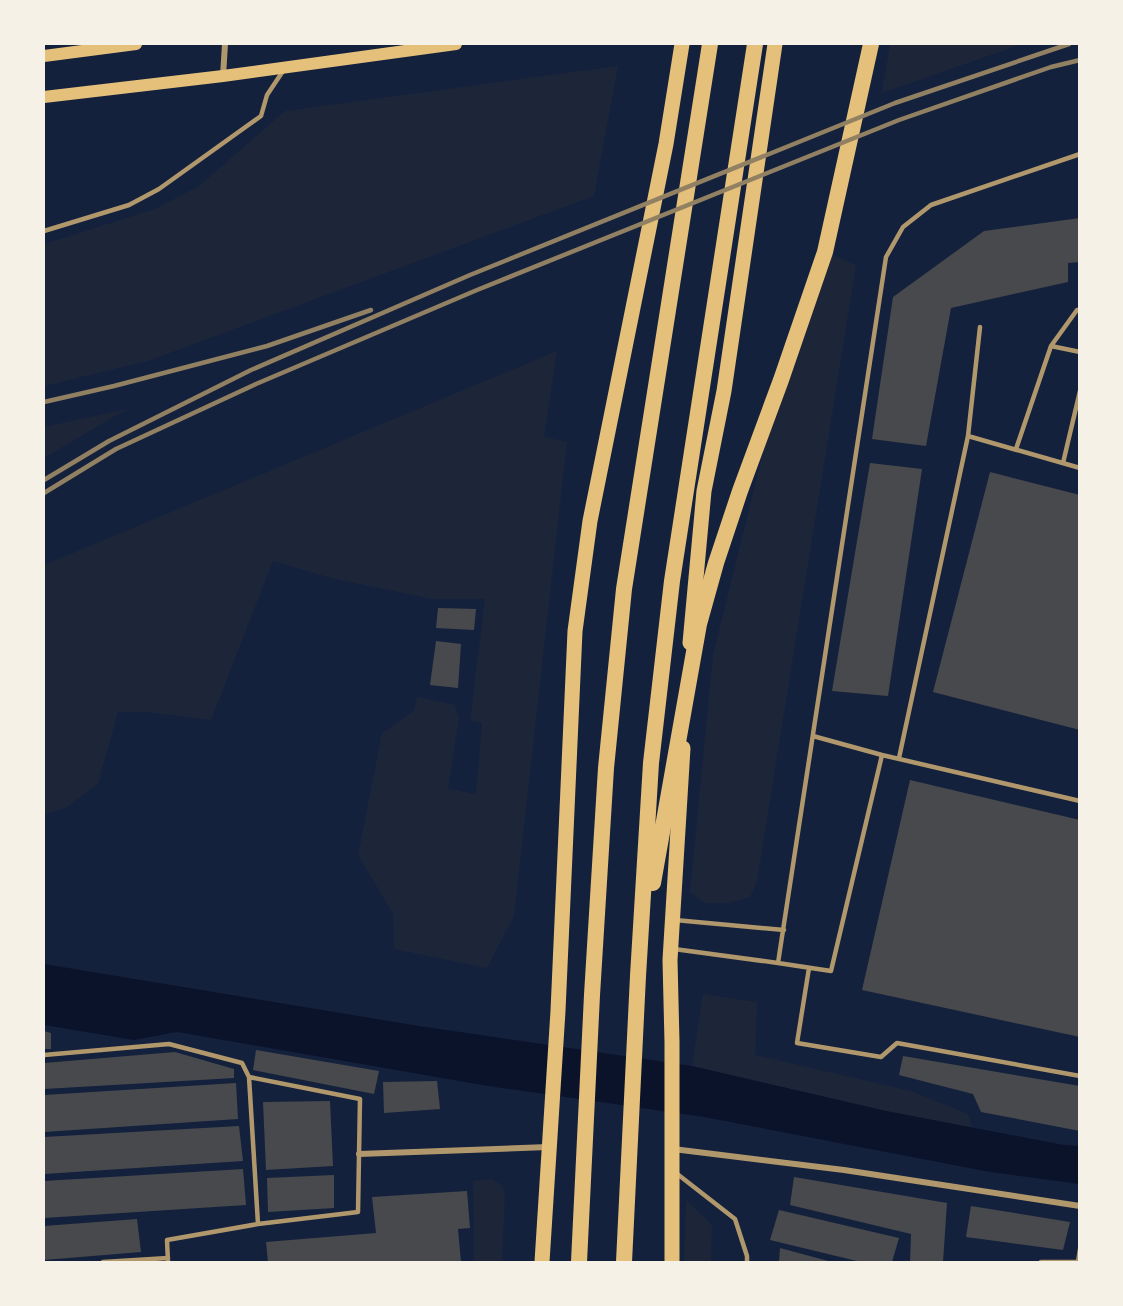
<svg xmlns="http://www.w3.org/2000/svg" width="1123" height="1306" viewBox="0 0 1123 1306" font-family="'Public Sans',sans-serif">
<rect width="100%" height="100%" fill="#14213d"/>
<!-- green -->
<path fill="#1d2539" d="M890 44H1022L882 93Z
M618 66 594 196 148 361 44 386V244L155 209 199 186 285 111Z
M825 252 856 265 757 881 750 897 728 903H705L690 892 713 655 781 380Z
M557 351 544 437 567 442 514 916 487 968 394 949 393 914 358 855 382 733 414 711 417 697 455 705 459 718 448 789 476 794 482 723 470 721 485 599H432L331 578 273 561 211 720 146 712H118L98 784 65 808 44 814V565Z
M127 409 44 458V427Z
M703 994 757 1002 755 1055 911 1091 968 1114 972 1128 886 1111 692 1066Z
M493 1179 503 1187 505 1195 502 1262H474L473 1181Z
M686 1200 712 1225 711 1262H684Z"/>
<!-- water -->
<path fill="#0b132b" d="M44 964 419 1026 692 1066 886 1111 1064 1145 1079 1146V1184L990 1172 704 1117 488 1086 177 1032 134 1040 44 1025Z"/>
<!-- building -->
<path fill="#48494c" d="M1080 218V262L1068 263V282L951 308 926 446 872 439 893 297 984 231Z
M870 463 922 469 888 696 832 691Z
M990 472 1080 495V730L933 692Z
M438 608 476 609 474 630 436 628Z
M436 641 461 644 458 688 430 685Z
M910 780 1080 820V1037L862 990Z
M44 1031 51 1033V1049H44Z
M256 1050 379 1071 374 1094 253 1070Z
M175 1052 234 1069V1078L44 1089V1063Z
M903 1056 1080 1086V1131L981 1112 973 1094 899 1075Z
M437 1081 440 1109 384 1113 383 1082Z
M236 1083 238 1119 44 1132V1095Z
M330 1101 333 1166 266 1170 263 1102Z
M239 1126 243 1161 44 1174V1137Z
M243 1169 246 1205 44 1218V1181Z
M334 1175V1208L268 1212 267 1178Z
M794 1177 947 1203 943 1262H910L911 1234 790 1205Z
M467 1191 470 1228 458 1229 461 1262H268L266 1242 376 1233 372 1197Z
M971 1206 1070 1222 1063 1250 966 1237Z
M779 1210 899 1238 892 1262H861L770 1240Z
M137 1219 141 1252 44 1260V1226Z
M780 1248 832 1262H779Z"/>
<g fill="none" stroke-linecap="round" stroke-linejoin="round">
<!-- service -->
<path stroke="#b1986c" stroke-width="4.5" d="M44 231 129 205 159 189 261 116 267 95 283 71
M1051 346 1080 352
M968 436 1080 468
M1016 449 1051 346 1077 310H1080
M1063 463 1080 391
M813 736 882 755 1080 801
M899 758 968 436 980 327
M675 920 784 930
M674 949 778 963 886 257 903 227 931 205 1080 154
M778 963 831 971 882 755
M809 968 797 1043 881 1057 897 1043 1080 1076
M44 1055 169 1044 242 1063 249 1077 258 1224
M676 1173 735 1219 747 1256V1262
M103 1262 168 1258
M168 1262 167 1240 258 1224 358 1212 360 1099 249 1077
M1041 1262H1078L1080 1249"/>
<!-- minor -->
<path stroke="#b1986c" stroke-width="6" d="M223 76 225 44
M673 1149 844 1170 1080 1206
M359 1154 548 1147"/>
<!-- secondary -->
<path stroke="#e5c07b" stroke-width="12" d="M44 56 136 44
M44 97 223 76 456 44"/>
<!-- primary -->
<path stroke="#e5c07b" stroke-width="15" d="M690 643 704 491 724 391 775 44
M542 1262 558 1011 575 631 590 521 666 144 682 44
M672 1262V1042L670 960 683 748"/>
<!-- trunk -->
<path stroke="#e5c07b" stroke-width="16" d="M653 883 699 624 716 563 740 491 781 380 825 252 871 44
M579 1262 592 995 606 768 624 589 710 44
M624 1262 638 976 651 763 672 581 755 44"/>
<!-- rail -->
<path stroke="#918062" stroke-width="4.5" d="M44 402 114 386 267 346 371 310
M44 480 109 441 251 370 470 275 895 103 1069 44
M44 493 116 449 256 384 477 290 899 120 1051 67 1080 60"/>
</g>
<!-- border -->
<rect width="1123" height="1306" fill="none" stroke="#f6f1e7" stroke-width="90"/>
</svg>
